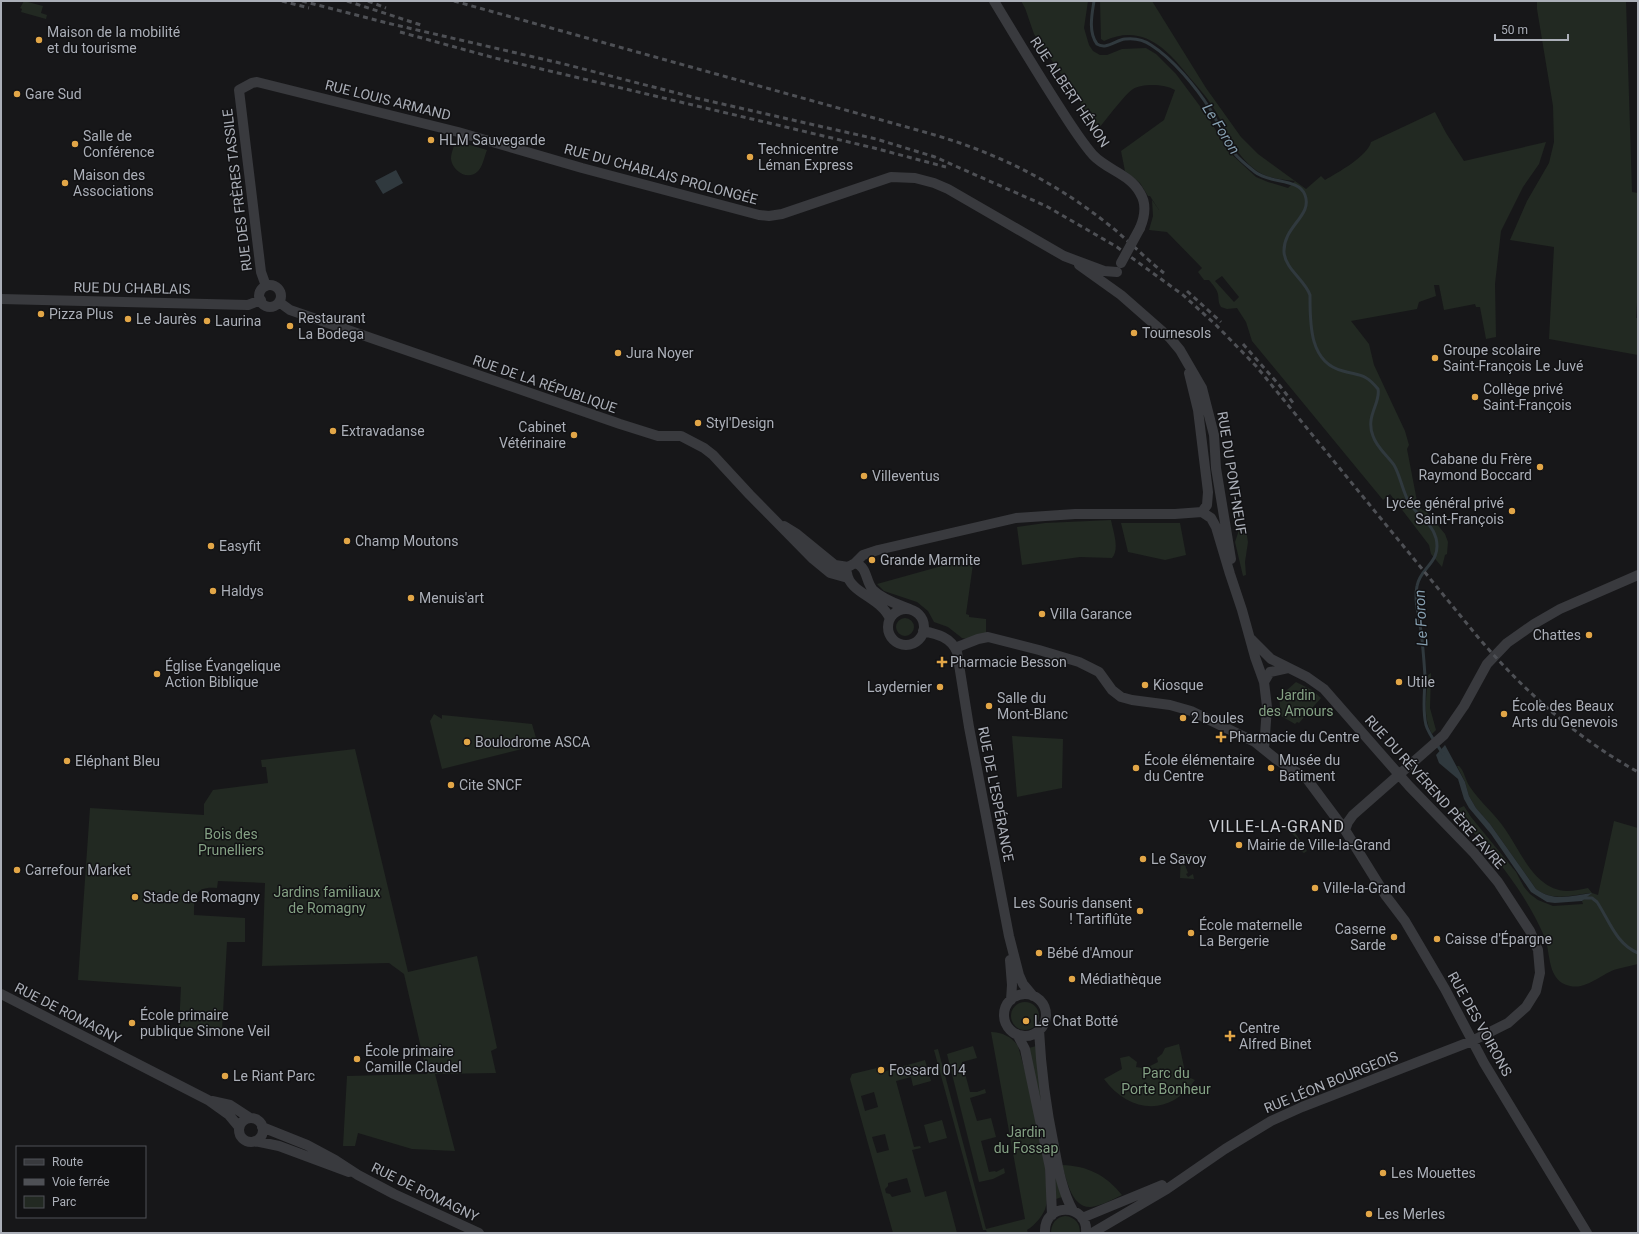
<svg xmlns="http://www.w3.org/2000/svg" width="1639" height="1234" viewBox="0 0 1639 1234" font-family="Roboto,sans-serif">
<rect width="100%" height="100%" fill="#171719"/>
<!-- green -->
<path fill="#222922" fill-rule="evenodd" d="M24 1 43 6 41 13 47 15 46 19 21 12 22 9 20 8Z
M1021 1H1088L1084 28 1089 45 1093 51 1100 55H1107L1122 49 1146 48 1156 54 1176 74 1208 117 1228 151 1256 177 1268 182 1288 188 1295 181C1281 179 1269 179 1257 171 1230 151 1228 129 1211 104 1205 95 1197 86 1190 78 1167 49 1143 23 1104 41L1101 39 1100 1H1152L1206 88 1241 137 1258 154 1306 189 1321 176 1325 180C1337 173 1368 156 1371 142L1435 112 1446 133 1464 161 1546 142 1539 164 1523 187 1501 231 1495 284 1496 337 1486 339 1480 307H1476L1475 304 1444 310 1439 285H1434L1436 296 1419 302 1417 309 1351 321 1369 344 1374 365 1405 431 1409 445 1407 449 1417 501 1422 510 1426 511 1445 534 1448 542 1447 554 1445 555 1442 567 1431 554 1429 545 1390 494 1383 500 1252 341 1246 322 1237 308 1227 309 1221 307C1218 302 1219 301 1218 294 1217 289 1212 284 1209 280H1204L1198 272 1202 268 1167 232 1149 230 1153 216 1152 200 1159 210 1150 196H1148L1140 183 1125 171 1121 151 1164 120 1175 90C1165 84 1143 83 1133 89 1125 94 1106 120 1098 129L1034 34 1025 8ZM1222 276 1239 297 1234 302 1215 281Z
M1537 1H1626L1632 192 1638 193V303H1637L1636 318H1638V355L1549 339 1554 247 1510 240 1527 201 1549 163 1554 142 1553 106 1537 9Z
M456 141 487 150C484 157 483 167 477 172 467 181 452 170 451 159 451 153 454 146 456 141Z
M1111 520C1113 531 1120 549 1112 558L1080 557 1022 565 1017 527 1045 523Z
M1121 523H1180L1186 555 1165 560 1128 552Z
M1245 524 1248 542 1245 562 1246 575 1243 576 1235 542 1238 533 1239 525Z
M974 557 966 614 969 615V617L986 619V633L967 639 962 638 948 627 934 622 928 611 917 602 884 591 877 584Z
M896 627a9 9 0 1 1 18 0a9 9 0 1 1-18 0Z
M1431 673 1430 708 1436 730 1432 734C1422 717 1427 694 1428 675Z
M1296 682 1312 690 1321 698 1299 723 1297 722 1295 724 1281 716 1279 697Z
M434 714 442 719V715L532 724 538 745 442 769 430 721Z
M1012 736 1063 739 1062 788 1017 797Z
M355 749 408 972 477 956 497 1048 491 1051 496 1073 435 1074 455 1151 412 1149 358 1133 355 1146H343L347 1076 427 1074 404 974 389 963 262 966 265 883 218 881 217 888C195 886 194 896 194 915L245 918V942H227L222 1030 179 1028 181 987 78 980 90 808 204 815V804L213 790 268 783 266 767H262L261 760Z
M1457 766H1459C1465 772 1465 780 1470 787 1480 802 1495 814 1505 829 1521 852 1535 890 1567 891 1574 891 1582 889 1588 888L1592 893 1598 895 1614 821 1638 828V964C1631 966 1624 967 1617 969 1602 973 1587 990 1570 986 1547 981 1551 955 1545 938 1524 889 1490 849 1453 811L1464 806 1471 817 1516 872 1524 887 1530 894 1538 900 1553 906 1583 904 1582 901 1591 893C1571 895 1553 902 1536 889L1490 824 1476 808 1469 796 1465 782Z
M1288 822 1307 851 1304 853 1297 849C1300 833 1289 834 1281 826Z
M1181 854H1192V856L1185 861 1187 864 1185 865 1188 873 1186 874 1188 877 1193 874 1194 879 1180 878Z
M1011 1016a14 14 0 1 1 28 0a14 14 0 1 1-28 0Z
M991 1032C1002 1032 1012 1037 1018 1046 1030 1090 1045 1136 1046 1182 1047 1190 1048 1198 1046 1206 1044 1215 1035 1225 1027 1230L1028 1233H987L986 1230H983L934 1050 938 1049 986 1229 1025 1219Z
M1179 1044 1186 1076 1195 1080C1170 1117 1129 1113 1104 1079L1122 1069 1120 1058 1129 1056 1137 1062 1136 1067 1149 1069 1150 1066 1158 1062 1157 1058 1162 1054 1165 1048Z
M973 1046 977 1058 962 1062 970 1092H977L985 1089 986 1093 970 1098 977 1121 991 1118 996 1137 981 1141 989 1172 995 1171 996 1172 1004 1168 1005 1173 993 1179 979 1182 947 1054Z
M1036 1046 1062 1197 1056 1199 1029 1048Z
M925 1060 931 1081 913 1086 911 1077 896 1081 914 1147 920 1146 921 1148 912 1150 925 1197 946 1191 957 1233H893L850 1079 852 1074 877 1068 879 1073ZM874 1092 878 1107 865 1111 861 1096ZM885 1134 889 1150 877 1153 872 1137ZM907 1178 911 1192 892 1197 890 1194 886 1193 885 1189 888 1186V1183Z
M942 1120 947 1138 929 1143 924 1125Z
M1062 1165C1088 1166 1106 1175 1122 1195 1113 1199 1105 1204 1096 1206 1072 1213 1067 1180 1062 1165Z
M1065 1216C1075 1217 1080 1223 1080 1233H1051C1051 1224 1056 1217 1065 1216Z"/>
<!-- water -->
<path fill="#30393e" d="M396 170 403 183 383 194 375 181Z
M1445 745 1465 782 1469 796 1476 808 1490 824 1536 889C1553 902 1572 896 1592 893L1582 901 1555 903 1547 902 1531 892 1491 834 1469 808 1464 799 1458 779 1439 763 1436 755Z"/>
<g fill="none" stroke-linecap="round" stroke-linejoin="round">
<!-- stream -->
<path stroke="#30393e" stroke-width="3" d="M1094 1C1092 14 1088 32 1097 44 1106 50 1116 40 1125 39 1134 38 1144 40 1151 45 1173 59 1196 87 1210 109 1219 124 1225 140 1235 154 1241 161 1249 167 1255 172 1270 184 1299 178 1305 195 1313 216 1283 226 1284 252 1285 269 1305 280 1310 295 1310 323 1309 363 1343 371 1360 376 1365 373 1378 389 1381 403 1365 416 1373 436 1377 448 1387 455 1394 465 1401 477 1403 494 1410 504 1418 516 1432 523 1436 538 1442 563 1420 567 1417 586 1414 601 1419 616 1421 631 1423 646 1424 661 1425 676 1425 692 1422 709 1426 725 1429 735 1437 744 1443 754
M1584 898H1592L1597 902C1609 920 1616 944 1638 953"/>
<!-- minor -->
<path stroke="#393a3e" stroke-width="10" d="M994 1C1015 36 1036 71 1058 105 1069 122 1080 140 1093 155 1107 170 1130 174 1140 193 1147 204 1145 216 1140 228
M1079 265 1121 295 1170 338 1180 350 1202 388 1214 435 1216 468 1231 559
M259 296a11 11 0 1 1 22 0a11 11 0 1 1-22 0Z
M266 286 261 272 239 90 252 83 257 82 458 132 582 168 759 215 769 216 782 214 891 177 915 178 934 183 948 189 1064 256 1104 271 1117 272
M1 299 248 305 261 300
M279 302 290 310 620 424 658 436H681L704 448 713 455 750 495 813 559 830 573 848 578
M1189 373 1198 410 1208 492 1207 505 1202 512
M784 526 797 534 835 565 848 567 855 563C868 567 865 581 873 590 883 600 900 605 912 610
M855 563 863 555 878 550 1016 518 1075 514H1175L1202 512 1211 518 1216 527 1230 574 1242 610 1255 657 1264 682 1267 707 1264 749
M847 573C849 593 882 598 890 619
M888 627a18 18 0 1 1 36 0a18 18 0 1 1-36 0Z
M923 631C937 634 951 637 957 652L969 727 1009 936 1019 975 1023 984 1033 996
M955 648 978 639 988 637 1039 650 1079 662 1099 672 1112 690 1121 697 1132 700 1170 705 1191 711 1255 742 1276 759 1307 779 1345 830 1386 896 1405 921 1445 989 1484 1063 1587 1233
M1264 682 1270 672 1288 668
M1345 830 1348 822 1353 815 1444 735 1464 706 1487 664 1507 643 1534 624 1560 609 1638 575
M1010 960 1012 985 1011 1000
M1 994 208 1100 229 1115 239 1127
M1004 1015a21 21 0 1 1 42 0a21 21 0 1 1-42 0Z
M1039 1030C1041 1069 1046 1108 1054 1146 1058 1168 1062 1191 1073 1211
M1017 1034 1025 1049 1050 1168 1052 1215
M212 1101 230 1105 250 1118
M239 1130a12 12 0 1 1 24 0a12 12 0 1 1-24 0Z
M262 1127 307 1145 335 1160 358 1175 394 1194 479 1233
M255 1141 279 1146 349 1172
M1082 1218 1162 1185
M1045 1233C1043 1201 1089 1203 1086 1233
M1092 1233 1167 1189 1225 1149 1271 1121 1302 1107 1472 1041 1508 1023 1526 1007 1536 991 1540 973 1538 950 1530 931 1498 882 1474 853 1409 786 1324 689 1307 677 1271 659 1251 639"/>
<!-- rail -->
<path stroke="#4e5055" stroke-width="3" stroke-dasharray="5 4" stroke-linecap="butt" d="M282 1 309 8
M302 1 387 23 564 64 696 98 876 139 935 157 1046 206 1117 247 1183 295 1216 325 1256 366 1477 636C1524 691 1575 737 1638 772
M347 1 424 26
M368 1 386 8
M454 1 928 133C995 152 1054 181 1109 225 1128 240 1145 258 1164 273
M400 32 495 58 874 148 946 167
M1187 291 1221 322
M1243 344 1280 386 1294 404"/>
<!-- minor-bridge -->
<path stroke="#393a3e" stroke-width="10" d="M1121 263 1140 228"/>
</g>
<!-- markers -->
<g fill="#e2a647" stroke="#121214" stroke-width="1.5">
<circle cx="39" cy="40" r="4"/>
<circle cx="17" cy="94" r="4"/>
<circle cx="431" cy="140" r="4"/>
<circle cx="75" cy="144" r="4"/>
<circle cx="750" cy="157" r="4"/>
<circle cx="65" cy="183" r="4"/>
<circle cx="41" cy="314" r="4"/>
<circle cx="128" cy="319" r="4"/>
<circle cx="207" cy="321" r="4"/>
<circle cx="290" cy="326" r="4"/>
<circle cx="1134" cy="333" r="4"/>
<circle cx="618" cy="353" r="4"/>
<circle cx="1435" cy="358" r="4"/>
<circle cx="1475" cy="397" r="4"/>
<circle cx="698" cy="423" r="4"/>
<circle cx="333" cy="431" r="4"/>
<circle cx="574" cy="435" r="4"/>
<circle cx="1540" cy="467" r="4"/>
<circle cx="864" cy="476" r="4"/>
<circle cx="1512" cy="511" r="4"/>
<circle cx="347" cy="541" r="4"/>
<circle cx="211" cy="546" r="4"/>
<circle cx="872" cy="560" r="4"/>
<circle cx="213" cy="591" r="4"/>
<circle cx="411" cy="598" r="4"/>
<circle cx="1042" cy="614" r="4"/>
<circle cx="1589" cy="635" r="4"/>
<path d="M940 656h4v4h4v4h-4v4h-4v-4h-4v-4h4z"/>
<circle cx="157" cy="674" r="4"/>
<circle cx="1399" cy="682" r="4"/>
<circle cx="1145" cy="685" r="4"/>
<circle cx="940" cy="687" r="4"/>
<circle cx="989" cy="706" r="4"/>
<circle cx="1504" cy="714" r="4"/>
<circle cx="1183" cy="718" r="4"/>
<path d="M1219 731h4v4h4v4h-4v4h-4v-4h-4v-4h4z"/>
<circle cx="467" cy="742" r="4"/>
<circle cx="67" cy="761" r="4"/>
<circle cx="1136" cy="768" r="4"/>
<circle cx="1271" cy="768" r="4"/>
<circle cx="451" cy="785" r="4"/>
<circle cx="1239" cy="845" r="4"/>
<circle cx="1143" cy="859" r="4"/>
<circle cx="17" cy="870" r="4"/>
<circle cx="1315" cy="888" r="4"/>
<circle cx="135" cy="897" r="4"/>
<circle cx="1140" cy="911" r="4"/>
<circle cx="1191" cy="933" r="4"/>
<circle cx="1394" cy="937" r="4"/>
<circle cx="1437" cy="939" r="4"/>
<circle cx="1039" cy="953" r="4"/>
<circle cx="1072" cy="979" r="4"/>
<circle cx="1026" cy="1021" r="4"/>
<circle cx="132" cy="1023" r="4"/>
<path d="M1228 1030h4v4h4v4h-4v4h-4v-4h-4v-4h4z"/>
<circle cx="357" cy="1059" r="4"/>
<circle cx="881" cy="1070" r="4"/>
<circle cx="225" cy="1076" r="4"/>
<circle cx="1383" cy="1173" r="4"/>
<circle cx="1369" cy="1214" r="4"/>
</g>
<g text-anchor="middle" stroke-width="3" stroke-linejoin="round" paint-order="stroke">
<!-- poi labels -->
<g font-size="14" fill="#abafb8" stroke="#121214" text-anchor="start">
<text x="47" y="37">Maison de la mobilité<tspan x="47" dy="16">et du tourisme</tspan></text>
<text x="25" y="99">Gare Sud</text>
<text x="83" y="141">Salle de<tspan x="83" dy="16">Conférence</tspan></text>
<text x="439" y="145">HLM Sauvegarde</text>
<text x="758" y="154">Technicentre<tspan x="758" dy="16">Léman Express</tspan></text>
<text x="73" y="180">Maison des<tspan x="73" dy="16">Associations</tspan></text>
<text x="49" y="319">Pizza Plus</text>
<text x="298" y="323">Restaurant<tspan x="298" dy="16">La Bodega</tspan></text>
<text x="136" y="324">Le Jaurès</text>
<text x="215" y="326">Laurina</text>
<text x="1142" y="338">Tournesols</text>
<text x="1443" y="355">Groupe scolaire<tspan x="1443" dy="16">Saint-François Le Juvé</tspan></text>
<text x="626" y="358">Jura Noyer</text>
<text x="1483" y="394">Collège privé<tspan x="1483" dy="16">Saint-François</tspan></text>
<text x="706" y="428">Styl'Design</text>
<text x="566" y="432" text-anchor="end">Cabinet<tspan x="566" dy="16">Vétérinaire</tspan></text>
<text x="341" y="436">Extravadanse</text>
<text x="1532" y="464" text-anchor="end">Cabane du Frère<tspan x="1532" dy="16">Raymond Boccard</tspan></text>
<text x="872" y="481">Villeventus</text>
<text x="1504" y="508" text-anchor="end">Lycée général privé<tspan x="1504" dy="16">Saint-François</tspan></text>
<text x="355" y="546">Champ Moutons</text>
<text x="219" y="551">Easyfit</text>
<text x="880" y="565">Grande Marmite</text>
<text x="221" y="596">Haldys</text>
<text x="419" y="603">Menuis'art</text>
<text x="1050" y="619">Villa Garance</text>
<text x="1581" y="640" text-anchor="end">Chattes</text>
<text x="950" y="667">Pharmacie Besson</text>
<text x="165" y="671">Église Évangelique<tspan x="165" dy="16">Action Biblique</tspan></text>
<text x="1407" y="687">Utile</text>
<text x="1153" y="690">Kiosque</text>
<text x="932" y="692" text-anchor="end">Laydernier</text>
<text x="997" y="703">Salle du<tspan x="997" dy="16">Mont-Blanc</tspan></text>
<text x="1512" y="711">École des Beaux<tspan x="1512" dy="16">Arts du Genevois</tspan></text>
<text x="1191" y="723">2 boules</text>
<text x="1229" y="742">Pharmacie du Centre</text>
<text x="475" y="747">Boulodrome ASCA</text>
<text x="1144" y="765">École élémentaire<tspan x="1144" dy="16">du Centre</tspan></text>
<text x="1279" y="765">Musée du<tspan x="1279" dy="16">Batiment</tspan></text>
<text x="75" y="766">Eléphant Bleu</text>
<text x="459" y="790">Cite SNCF</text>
<text x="1247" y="850">Mairie de Ville-la-Grand</text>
<text x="1151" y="864">Le Savoy</text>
<text x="25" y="875">Carrefour Market</text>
<text x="1323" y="893">Ville-la-Grand</text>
<text x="143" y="902">Stade de Romagny</text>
<text x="1132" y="908" text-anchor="end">Les Souris dansent<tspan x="1132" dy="16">! Tartiflûte</tspan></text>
<text x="1199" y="930">École maternelle<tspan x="1199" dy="16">La Bergerie</tspan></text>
<text x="1386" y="934" text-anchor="end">Caserne<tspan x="1386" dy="16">Sarde</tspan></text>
<text x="1445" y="944">Caisse d'Épargne</text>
<text x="1047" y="958">Bébé d'Amour</text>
<text x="1080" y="984">Médiathèque</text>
<text x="140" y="1020">École primaire<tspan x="140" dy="16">publique Simone Veil</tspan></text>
<text x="1034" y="1026">Le Chat Botté</text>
<text x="1239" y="1033">Centre<tspan x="1239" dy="16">Alfred Binet</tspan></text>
<text x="365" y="1056">École primaire<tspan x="365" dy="16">Camille Claudel</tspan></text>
<text x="889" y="1075">Fossard 014</text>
<text x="233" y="1081">Le Riant Parc</text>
<text x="1391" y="1178">Les Mouettes</text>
<text x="1377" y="1219">Les Merles</text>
</g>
<!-- street labels -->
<g font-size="14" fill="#abafb8" stroke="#121214">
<text transform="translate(1070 92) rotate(56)" y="5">RUE ALBERT HÉNON</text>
<text transform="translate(388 100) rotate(14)" y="5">RUE LOUIS ARMAND</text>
<text transform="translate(661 174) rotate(15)" y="5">RUE DU CHABLAIS PROLONGÉE</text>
<text transform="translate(237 190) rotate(-97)" y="5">RUE DES FRÈRES TASSILE</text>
<text transform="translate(132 288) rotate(1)" y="5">RUE DU CHABLAIS</text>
<text transform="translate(545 384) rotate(19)" y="5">RUE DE LA RÉPUBLIQUE</text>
<text transform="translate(1232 473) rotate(81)" y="5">RUE DU PONT-NEUF</text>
<text transform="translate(1435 792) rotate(48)" y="5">RUE DU RÉVÉREND PÈRE FAVRE</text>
<text transform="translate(996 794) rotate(79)" y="5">RUE DE L'ESPÉRANCE</text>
<text transform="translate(68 1013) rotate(27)" y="5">RUE DE ROMAGNY</text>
<text transform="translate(1480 1024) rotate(61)" y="5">RUE DES VOIRONS</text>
<text transform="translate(1331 1082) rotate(-22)" y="5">RUE LÉON BOURGEOIS</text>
<text transform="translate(425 1192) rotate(26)" y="5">RUE DE ROMAGNY</text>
</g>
<!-- park labels -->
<g font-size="14" fill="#84a184" stroke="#121214">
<text x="1296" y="700">Jardin<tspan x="1296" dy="16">des Amours</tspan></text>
<text x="231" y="839">Bois des<tspan x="231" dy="16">Prunelliers</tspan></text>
<text x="327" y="897">Jardins familiaux<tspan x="327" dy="16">de Romagny</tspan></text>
<text x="1166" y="1078">Parc du<tspan x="1166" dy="16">Porte Bonheur</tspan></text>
<text x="1026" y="1137">Jardin<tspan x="1026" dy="16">du Fossap</tspan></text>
</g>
<!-- water labels -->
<g font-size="15" font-style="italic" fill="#859eaf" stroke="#121214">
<text transform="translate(1221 129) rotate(58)" y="5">Le Foron</text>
<text transform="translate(1421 618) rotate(-93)" y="5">Le Foron</text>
</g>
<!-- quarter labels -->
<g font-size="16" letter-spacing="1" fill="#cbced4" stroke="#121214">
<text x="1277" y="832">VILLE-LA-GRAND</text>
</g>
</g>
<!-- border -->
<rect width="1639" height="1234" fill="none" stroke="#abafb8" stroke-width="4"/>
<!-- legend -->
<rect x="16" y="1146" width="130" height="72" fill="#121214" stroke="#4f5156"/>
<rect x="24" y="1159" width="20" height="6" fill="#393a3e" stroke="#4f5156"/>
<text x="52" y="1166" font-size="12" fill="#abafb8">Route</text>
<rect x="24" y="1179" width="20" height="6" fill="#4e5055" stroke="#4f5156"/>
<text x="52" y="1186" font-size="12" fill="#abafb8">Voie ferrée</text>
<rect x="24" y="1196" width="20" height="12" fill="#222922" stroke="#4f5156"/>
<text x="52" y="1206" font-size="12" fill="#abafb8">Parc</text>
<!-- scale -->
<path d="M1495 34v6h73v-6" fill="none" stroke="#abafb8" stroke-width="2"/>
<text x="1501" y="34" font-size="12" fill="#abafb8" stroke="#121214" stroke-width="3" paint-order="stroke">50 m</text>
</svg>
